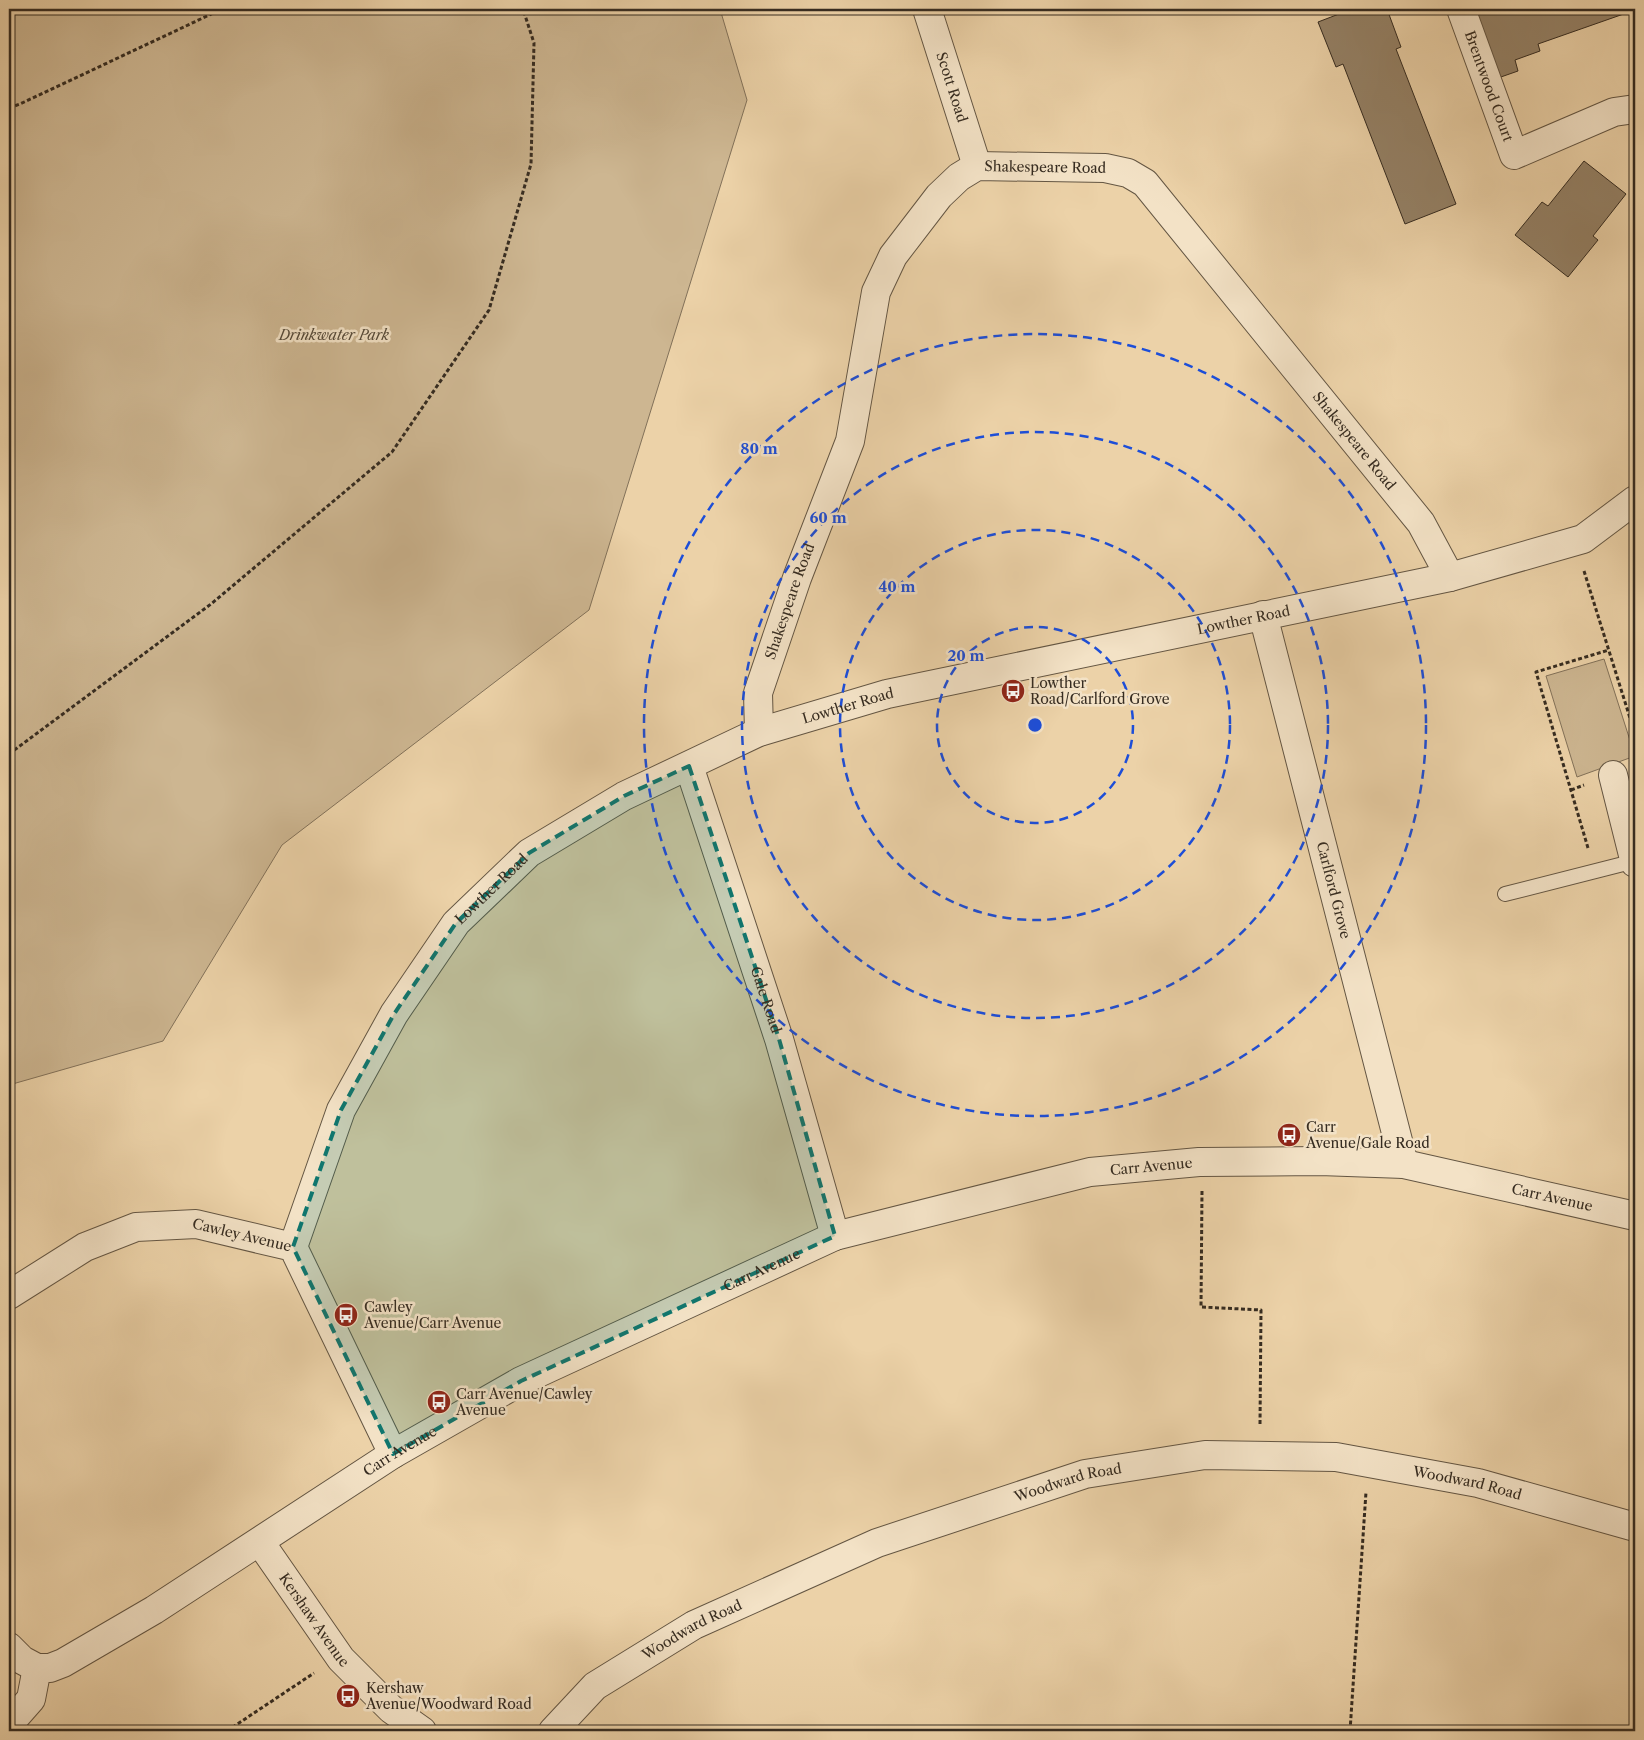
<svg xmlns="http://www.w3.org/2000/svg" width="1644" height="1740" viewBox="0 0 1644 1740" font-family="'Libre Caslon Text',serif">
<rect width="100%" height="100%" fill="#ecd2a8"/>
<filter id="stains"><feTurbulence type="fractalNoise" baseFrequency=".004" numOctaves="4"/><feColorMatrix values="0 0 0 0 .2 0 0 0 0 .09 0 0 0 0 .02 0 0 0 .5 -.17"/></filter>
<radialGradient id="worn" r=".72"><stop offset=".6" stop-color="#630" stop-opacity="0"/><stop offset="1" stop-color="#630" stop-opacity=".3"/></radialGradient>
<!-- green -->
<path fill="#cdb691" stroke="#827159" d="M9 9H720L747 100 589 610 282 845 163 1041 9 1085Z
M1604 659 1635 756 1577 777 1546 676Z"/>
<!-- building -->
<path fill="#958267" stroke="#362c21" d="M1352 9H1387L1401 47 1396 49 1456 204 1405 224 1343 64 1336 67 1318 22Z
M1474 9H1635V10L1538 44 1540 51 1515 60 1518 71 1498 78Z
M1584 161 1626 194 1593 236 1598 240 1568 277 1515 235 1542 202 1548 206Z"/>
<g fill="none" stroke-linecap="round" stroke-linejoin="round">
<!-- lane casing -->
<g stroke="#645643" stroke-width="16">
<path id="lane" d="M1505 894 1635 861"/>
</g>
<!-- street casing -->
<g stroke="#645643" stroke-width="30">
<g id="street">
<path id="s1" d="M927 9 977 166"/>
<path id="s2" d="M1461 9 1514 155 1614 112 1635 109"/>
<path id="s3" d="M1263 615 1404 1164"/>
<path id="s4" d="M759 732 758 693 797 578 850 441 876 292 893 256 939 196 959 177 977 166 1105 168 1128 173 1145 183 1421 523 1450 577"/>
<path id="s5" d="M689 766 779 1039 835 1236"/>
<path d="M1613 775 1635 863"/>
<path id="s6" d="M293 1247 341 1110 394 1014 456 923 529 853 624 796 759 732 887 694 1450 577 1583 539 1635 500"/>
<path id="s7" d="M9 1295 85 1247 136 1227 196 1224 293 1247 393 1454"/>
<path id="s8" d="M260 1542 341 1659 391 1709 422 1731"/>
<path d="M9 1647 22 1660 37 1668"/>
<path id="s9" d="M9 1724 31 1699 37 1668H50L63 1663 154 1610 393 1454 521 1381 835 1236 1090 1172 1199 1162 1320 1161 1404 1164 1635 1216"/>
<path id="s10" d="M553 1731 595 1686 694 1625 877 1543 1085 1474 1205 1455 1336 1457 1478 1483 1635 1527"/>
</g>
</g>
<!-- path -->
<path stroke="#362c21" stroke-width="3" stroke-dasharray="4 2.5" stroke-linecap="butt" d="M9 108 20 104 222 9
M1584 571 1635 734
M9 754 211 604 392 452 489 310 531 164 534 43 523 9
M1571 790 1584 785
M1588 848 1536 672 1609 650
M1202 1191 1201 1307 1261 1310 1260 1425
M227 1731 314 1673
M1350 1731 1366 1492"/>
<!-- lane -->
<use href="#lane" stroke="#f3e2c6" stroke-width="14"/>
<!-- street -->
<use href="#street" stroke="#f3e2c6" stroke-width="28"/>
</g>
<!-- marked area -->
<path fill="#0f766e" fill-opacity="0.2" stroke="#0f766e" stroke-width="4" stroke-dasharray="10 6" stroke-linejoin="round" d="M689 766 779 1039 835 1236 521 1381 393 1454 293 1247 341 1110 394 1014 456 923 529 853 624 796Z"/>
<!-- distance rings -->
<g fill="none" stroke="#1d4ed8" stroke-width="2.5" stroke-dasharray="9 6">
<circle cx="1035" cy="725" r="98"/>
<circle cx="1035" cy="725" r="195"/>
<circle cx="1035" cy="725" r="293"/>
<circle cx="1035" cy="725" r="391"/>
</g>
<!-- icons -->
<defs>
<g id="bus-disc" transform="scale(1.25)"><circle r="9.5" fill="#8f2418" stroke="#f3e2c6"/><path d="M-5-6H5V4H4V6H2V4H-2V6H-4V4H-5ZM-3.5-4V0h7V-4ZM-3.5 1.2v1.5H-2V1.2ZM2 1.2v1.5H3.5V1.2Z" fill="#fff"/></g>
</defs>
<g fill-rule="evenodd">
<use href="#bus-disc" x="1013" y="691"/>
<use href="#bus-disc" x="1289" y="1135"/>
<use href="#bus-disc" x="346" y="1315"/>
<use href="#bus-disc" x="439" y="1402"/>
<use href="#bus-disc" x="348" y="1696"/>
</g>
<g text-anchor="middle" stroke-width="5" stroke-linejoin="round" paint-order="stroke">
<!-- street labels -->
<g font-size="14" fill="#362c21" stroke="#f3e2c6">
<text dy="5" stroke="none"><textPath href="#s1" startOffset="82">Scott Road</textPath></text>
<text dy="5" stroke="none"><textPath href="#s2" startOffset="82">Brentwood Court</textPath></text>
<text dy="5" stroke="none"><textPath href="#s4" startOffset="691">Shakespeare Road</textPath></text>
<text dy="5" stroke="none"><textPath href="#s4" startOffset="1126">Shakespeare Road</textPath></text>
<text dy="5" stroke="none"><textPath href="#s4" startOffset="136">Shakespeare Road</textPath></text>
<text dy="5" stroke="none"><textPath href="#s6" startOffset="1224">Lowther Road</textPath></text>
<text dy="5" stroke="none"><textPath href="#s6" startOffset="819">Lowther Road</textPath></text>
<text dy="5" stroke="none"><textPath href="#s6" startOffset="414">Lowther Road</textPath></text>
<text dy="5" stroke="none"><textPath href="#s3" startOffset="284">Carlford Grove</textPath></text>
<text dy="5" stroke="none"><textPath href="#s5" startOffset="246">Gale Road</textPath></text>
<text dy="5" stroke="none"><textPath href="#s9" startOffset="1300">Carr Avenue</textPath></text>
<text dy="5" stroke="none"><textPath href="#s9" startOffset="1705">Carr Avenue</textPath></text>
<text dy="5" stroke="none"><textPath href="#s7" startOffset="252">Cawley Avenue</textPath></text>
<text dy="5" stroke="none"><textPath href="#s9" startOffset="895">Carr Avenue</textPath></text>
<text dy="5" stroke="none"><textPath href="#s9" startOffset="490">Carr Avenue</textPath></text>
<text dy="5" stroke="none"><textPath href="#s10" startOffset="579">Woodward Road</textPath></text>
<text dy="5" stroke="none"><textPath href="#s10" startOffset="984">Woodward Road</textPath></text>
<text dy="5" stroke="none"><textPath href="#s8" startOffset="95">Kershaw Avenue</textPath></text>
<text dy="5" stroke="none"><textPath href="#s10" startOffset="174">Woodward Road</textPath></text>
</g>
<!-- park labels -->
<g font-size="14" font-style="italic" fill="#544837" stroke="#f3e2c6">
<text x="334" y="340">Drinkwater Park</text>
</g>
<!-- poi labels -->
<g font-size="14" fill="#362c21" stroke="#f3e2c6" text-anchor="start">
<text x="1030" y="688">Lowther<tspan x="1030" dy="16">Road/Carlford Grove</tspan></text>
<text x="1306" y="1132">Carr<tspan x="1306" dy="16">Avenue/Gale Road</tspan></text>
<text x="364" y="1312">Cawley<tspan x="364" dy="16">Avenue/Carr Avenue</tspan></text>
<text x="456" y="1399">Carr Avenue/Cawley<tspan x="456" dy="16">Avenue</tspan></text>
<text x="366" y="1693">Kershaw<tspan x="366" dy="16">Avenue/Woodward Road</tspan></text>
</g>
</g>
<circle cx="1035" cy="725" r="8" fill="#1d4ed8" stroke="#f3e2c6" stroke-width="2.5"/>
<g font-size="15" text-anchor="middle" font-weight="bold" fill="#1d4ed8" stroke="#f3e2c6" stroke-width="5" stroke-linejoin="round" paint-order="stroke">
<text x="759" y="454">80 m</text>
<text x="828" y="523">60 m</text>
<text x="897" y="592">40 m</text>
<text x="966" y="661">20 m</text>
</g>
<!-- margin -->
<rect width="1644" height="1740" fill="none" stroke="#ecd2a8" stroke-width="30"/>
<rect x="10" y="10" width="1624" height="1720" fill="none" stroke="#362c21" stroke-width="2.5"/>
<rect x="15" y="15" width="1614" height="1710" fill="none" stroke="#362c21"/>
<rect width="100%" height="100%" filter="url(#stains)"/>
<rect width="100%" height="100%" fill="url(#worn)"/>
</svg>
